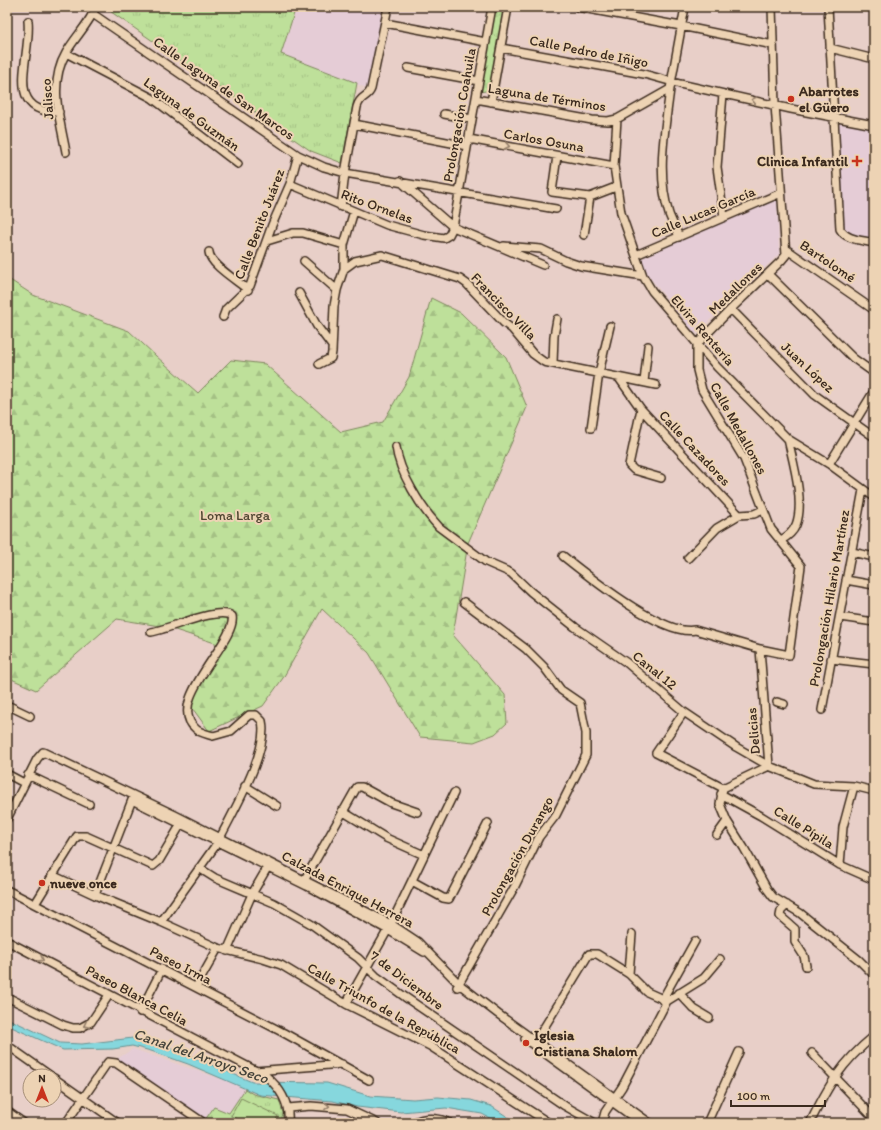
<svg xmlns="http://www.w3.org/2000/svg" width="881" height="1130" viewBox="0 0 881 1130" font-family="Itim,sans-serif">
<defs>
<pattern id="grass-tufts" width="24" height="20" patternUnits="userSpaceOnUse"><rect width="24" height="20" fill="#bee09a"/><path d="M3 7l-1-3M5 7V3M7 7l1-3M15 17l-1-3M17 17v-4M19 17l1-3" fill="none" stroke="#a4c084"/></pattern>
<pattern id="forest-firs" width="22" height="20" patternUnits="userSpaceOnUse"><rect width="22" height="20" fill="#bee09a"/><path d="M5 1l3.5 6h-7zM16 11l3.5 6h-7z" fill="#a4c084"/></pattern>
</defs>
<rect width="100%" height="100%" fill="#e8cfc8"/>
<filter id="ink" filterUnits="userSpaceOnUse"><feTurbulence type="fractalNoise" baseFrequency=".025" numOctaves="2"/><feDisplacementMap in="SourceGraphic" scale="8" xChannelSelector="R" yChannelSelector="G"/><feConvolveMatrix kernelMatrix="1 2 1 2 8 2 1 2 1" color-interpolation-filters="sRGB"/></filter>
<g filter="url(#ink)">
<!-- built -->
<path fill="#e5ccd6" d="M297 7H385L369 89 281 54Z
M838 121 874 129V239L847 233 844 229Z
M777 195 779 254 695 334 648 275 641 259Z
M133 1049 227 1081 245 1089 229 1113 215 1107 205 1119 115 1060Z"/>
<!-- grass -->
<path fill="url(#grass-tufts)" stroke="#7c855c" d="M104 7H296L281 54 357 83 342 163 311 151Z
M495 7H507L491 90 480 92Z
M245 1089 253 1094 279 1100 283 1113 281 1123H210L205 1120 214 1107 229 1113Z"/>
<!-- forest -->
<path fill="url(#forest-firs)" stroke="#7c855c" d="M7 278 33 295 129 331 156 356 198 393 231 360 265 364 341 432 383 422 409 377 431 298 461 313 506 357 527 407 468 543 453 635 505 695 507 723 495 734 474 742 420 737 369 653 322 609 283 678 263 706 209 731 190 705 218 644 166 627 117 619 36 690 7 677Z"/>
<!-- pitch -->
<path fill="#bee09a" stroke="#7c855c" d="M241 1098 278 1116 274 1123H245L231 1116Z"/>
<!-- water -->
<path fill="#86d7dd" stroke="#689291" d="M7 1018 60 1043 82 1044 133 1038 179 1051 252 1082 327 1083 370 1096 413 1099 438 1097 471 1100 491 1106 517 1123H499L482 1114 446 1108 401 1112 357 1107 333 1101 260 1095 188 1064 151 1051 132 1046 113 1049 63 1050 7 1025Z"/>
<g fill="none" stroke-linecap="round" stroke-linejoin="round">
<!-- minor casing -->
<g stroke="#3b2a1e" stroke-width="10">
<path id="minor" d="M577 7 681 26 773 45
M828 7 840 229C846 240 862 240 874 243
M93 14 298 155 324 167 345 173 556 209
M28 21C32 57 2 113 59 112
M385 23 486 42
M501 48 644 74 680 84 791 109 874 125
M830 48 874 59
M66 53 152 98 238 164
M408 68 479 81
M670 89C665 130 656 174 669 214 672 222 676 229 679 237
M723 94 717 167 724 217
M476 99 592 120 608 121 617 119 670 89 685 7
M491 102 508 7
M444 114 472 119
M617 119 614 166 621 213 643 276 652 291 717 367 788 439 829 464 874 497
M354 124 467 146
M469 139 614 166
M66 152C60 119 48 84 66 53 75 37 89 24 96 7
M557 156 552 192 590 197 616 187
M400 181 453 227 543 265
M290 184 387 225 424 235 444 238 449 235 453 227 492 7
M341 207 345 173 357 107C360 95 368 98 371 89L388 7
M584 235 590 197
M267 241 293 233H303L344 245
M504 246 541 249 566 261 581 266 643 276
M786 249 874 310
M209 252C210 265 238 281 248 290
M636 255 781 193
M304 261 337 290
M344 269 355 261 382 255 460 279 467 284 504 323 512 329 533 354 544 362 656 385
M768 274 853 358 874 373
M299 293 317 326 332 346
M731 309 815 395 874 437
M223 317 226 309 250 286 272 225 290 184 298 155
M553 363 554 336 557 319
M319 364 331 358 332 352 334 306 337 290 344 269V245L354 211
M619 378 641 409 739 515 754 514 763 510
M644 382 648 346
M641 409 629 465 634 470 661 478
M591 428 599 373 610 326
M396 447C399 472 421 508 439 527L486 562 511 573 531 592 575 627 627 663 684 712 736 747 769 766 814 784 854 786 874 791
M829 464 874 391
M781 540C787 537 793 532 796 525 805 502 793 462 788 439
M852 552 874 557
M563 556C588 576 663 637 695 630L760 649 789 655 801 566 771 529 744 459 702 390 697 370V344L731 309 781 261 786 255 775 105 772 7
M688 558 717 528 739 515
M846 580 874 585
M840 617 874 622
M151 632C170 629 218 606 232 616 238 641 163 702 196 729 200 733 207 734 213 736L231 731 249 715H256L262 721C269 751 234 810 220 838
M831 659 874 664
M777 702 784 704
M7 705 30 716
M822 710 863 490
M684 712 656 753 723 788
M7 774 24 783
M28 775 89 804
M245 786 277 806
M721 794 761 816 840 865 874 880
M132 800 307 886 388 930 424 952
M342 811 386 838 424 855
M7 819 37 759 43 752 175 815 391 924 418 942 459 984 498 1014 650 1123
M727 821 744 848 767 889 773 897 800 913 859 960 874 975
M717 835 727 821 720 804 723 788 769 766 760 649
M840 865 843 827 854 786
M199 868 215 878 274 903 311 924 358 958 376 976 405 997 565 1106 595 1123
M52 875 95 895 161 922 218 948 263 959 281 965 346 1004 430 1046 549 1123
M305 879 357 787H362L391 803 417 812
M412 881 443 898 449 899 488 823
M7 890 284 1033 369 1080
M95 895 132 800
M35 904 77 836H86L153 866 159 861 181 824
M787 905 781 911 780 916 795 929V942L804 956 806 966
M161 922 218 842
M7 941 266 1076C280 1088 290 1104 288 1123
M227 951 252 894 270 863
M629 974 632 934
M196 987 218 948
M457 987 515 886 539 837 556 815 586 755V733L580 703 561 690 544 667 526 649 464 602
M679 993 694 1009 709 1018
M7 997 63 1025 73 1028H80L91 1022 109 995
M662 1000 695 941
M346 1004 391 924 454 793
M140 1012 162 969
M525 1039 641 1123
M534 1044 589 954H597L629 974 647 992 667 1001
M7 1045 51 1076
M812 1053 874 1118
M255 1071 342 1064
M54 1078 118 1123
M288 1108 311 1106 347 1109 377 1123
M7 1111 24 1123
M66 1123 108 1062 116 1063 204 1123
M414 1123C424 1116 440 1118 450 1123
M602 1123 605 1112 622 1087 667 1001 704 978 720 959
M707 1123 739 1052
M810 1123C828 1086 841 1063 874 1036"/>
</g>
<!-- minor -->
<use href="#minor" stroke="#edd3b4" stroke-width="7"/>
</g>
<!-- one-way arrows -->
<defs><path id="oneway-chevron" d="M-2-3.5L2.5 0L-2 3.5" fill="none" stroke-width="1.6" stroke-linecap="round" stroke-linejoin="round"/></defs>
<g stroke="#947e69">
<use href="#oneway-chevron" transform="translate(754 100) rotate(-168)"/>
<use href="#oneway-chevron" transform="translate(507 146) rotate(11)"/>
<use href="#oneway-chevron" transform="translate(41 959) rotate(28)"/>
<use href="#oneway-chevron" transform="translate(86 1025) rotate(154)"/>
<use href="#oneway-chevron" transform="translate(327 1106) rotate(1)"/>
</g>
</g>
<!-- markers -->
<g fill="#c8321e" stroke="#edd3b4" stroke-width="1.5">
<circle cx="791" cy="99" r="4"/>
<path d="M855 155h4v4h4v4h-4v4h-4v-4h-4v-4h4z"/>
<circle cx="42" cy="883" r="4"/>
<circle cx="526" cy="1043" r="4"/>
</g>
<g text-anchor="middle" stroke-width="4" stroke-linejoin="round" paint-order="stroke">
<!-- street labels -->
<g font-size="14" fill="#3b2a1e" stroke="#edd3b4">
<text transform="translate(589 51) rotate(11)" y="5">Calle Pedro de Iñigo</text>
<text transform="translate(224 88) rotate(35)" y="5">Calle Laguna de San Marcos</text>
<text transform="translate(547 97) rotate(9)" y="5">Laguna de Términos</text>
<text transform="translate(47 99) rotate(-94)" y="5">Jalisco</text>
<text transform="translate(192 114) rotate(36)" y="5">Laguna de Guzmán</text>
<text transform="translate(459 115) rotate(-80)" y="5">Prolongación Coahuila</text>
<text transform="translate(544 140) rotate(10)" y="5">Carlos Osuna</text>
<text transform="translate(377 206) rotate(20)" y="5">Rito Ornelas</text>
<text transform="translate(703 212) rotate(-23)" y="5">Calle Lucas García</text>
<text transform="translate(259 224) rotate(-69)" y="5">Calle Benito Juárez</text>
<text transform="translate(828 261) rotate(34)" y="5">Bartolomé</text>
<text transform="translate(735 288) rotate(-44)" y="5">Medallones</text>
<text transform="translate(504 306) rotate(46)" y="5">Francisco Villa</text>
<text transform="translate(703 330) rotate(49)" y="5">Elvira Rentería</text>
<text transform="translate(808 367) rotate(43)" y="5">Juan López</text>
<text transform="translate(739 428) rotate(61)" y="5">Calle Medallones</text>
<text transform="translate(695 448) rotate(47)" y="5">Calle Cazadores</text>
<text transform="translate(829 598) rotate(-80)" y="5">Prolongación Hilario Martínez</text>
<text transform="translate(655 670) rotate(39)" y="5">Canal 12</text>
<text transform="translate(753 731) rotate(-95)" y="5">Delicias</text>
<text transform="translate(804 827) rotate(32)" y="5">Calle Pípila</text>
<text transform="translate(517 856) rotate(-61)" y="5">Prolongación Durango</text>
<text transform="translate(348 889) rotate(28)" y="5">Calzada Enrique Herrera</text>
<text transform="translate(181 965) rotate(27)" y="5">Paseo Irma</text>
<text transform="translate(407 980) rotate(37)" y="5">7 de Diciembre</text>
<text transform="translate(137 995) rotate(28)" y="5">Paseo Blanca Celia</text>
<text transform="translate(384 1008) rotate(29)" y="5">Calle Triunfo de la República</text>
</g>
<!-- poi labels -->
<g font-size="14" font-weight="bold" fill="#3b2a1e" stroke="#edd3b4" text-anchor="start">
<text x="799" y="96">Abarrotes<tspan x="799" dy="16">el Güero</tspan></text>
<text x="848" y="166" text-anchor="end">Clinica Infantil</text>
<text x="50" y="888">nueve once</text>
<text x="534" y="1040">Iglesia<tspan x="534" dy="16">Cristiana Shalom</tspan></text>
</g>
<!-- park labels -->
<g font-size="14" fill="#4f4531" stroke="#edd3b4">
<text x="235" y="520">Loma Larga</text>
</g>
<!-- water labels -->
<g font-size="15" font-style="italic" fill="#46443b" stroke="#edd3b4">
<text transform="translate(201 1056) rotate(19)" y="5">Canal del Arroyo Seco</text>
</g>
</g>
<!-- margin -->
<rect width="881" height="1130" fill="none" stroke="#edd3b4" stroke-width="24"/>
<rect x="12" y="12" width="857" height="1106" fill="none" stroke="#3b2a1e" stroke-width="1.5" filter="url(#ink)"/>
<!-- north arrow -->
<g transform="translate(42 1088)"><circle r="19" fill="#edd3b4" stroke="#a68f78"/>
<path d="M0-3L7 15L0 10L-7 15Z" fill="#c8321e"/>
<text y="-6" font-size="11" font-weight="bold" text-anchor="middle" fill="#3b2a1e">N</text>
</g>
<!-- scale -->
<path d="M731 1100v6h94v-6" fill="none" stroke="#3b2a1e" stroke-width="2"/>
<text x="737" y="1100" font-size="12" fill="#3b2a1e" stroke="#edd3b4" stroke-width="3" paint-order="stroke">100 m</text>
</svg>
